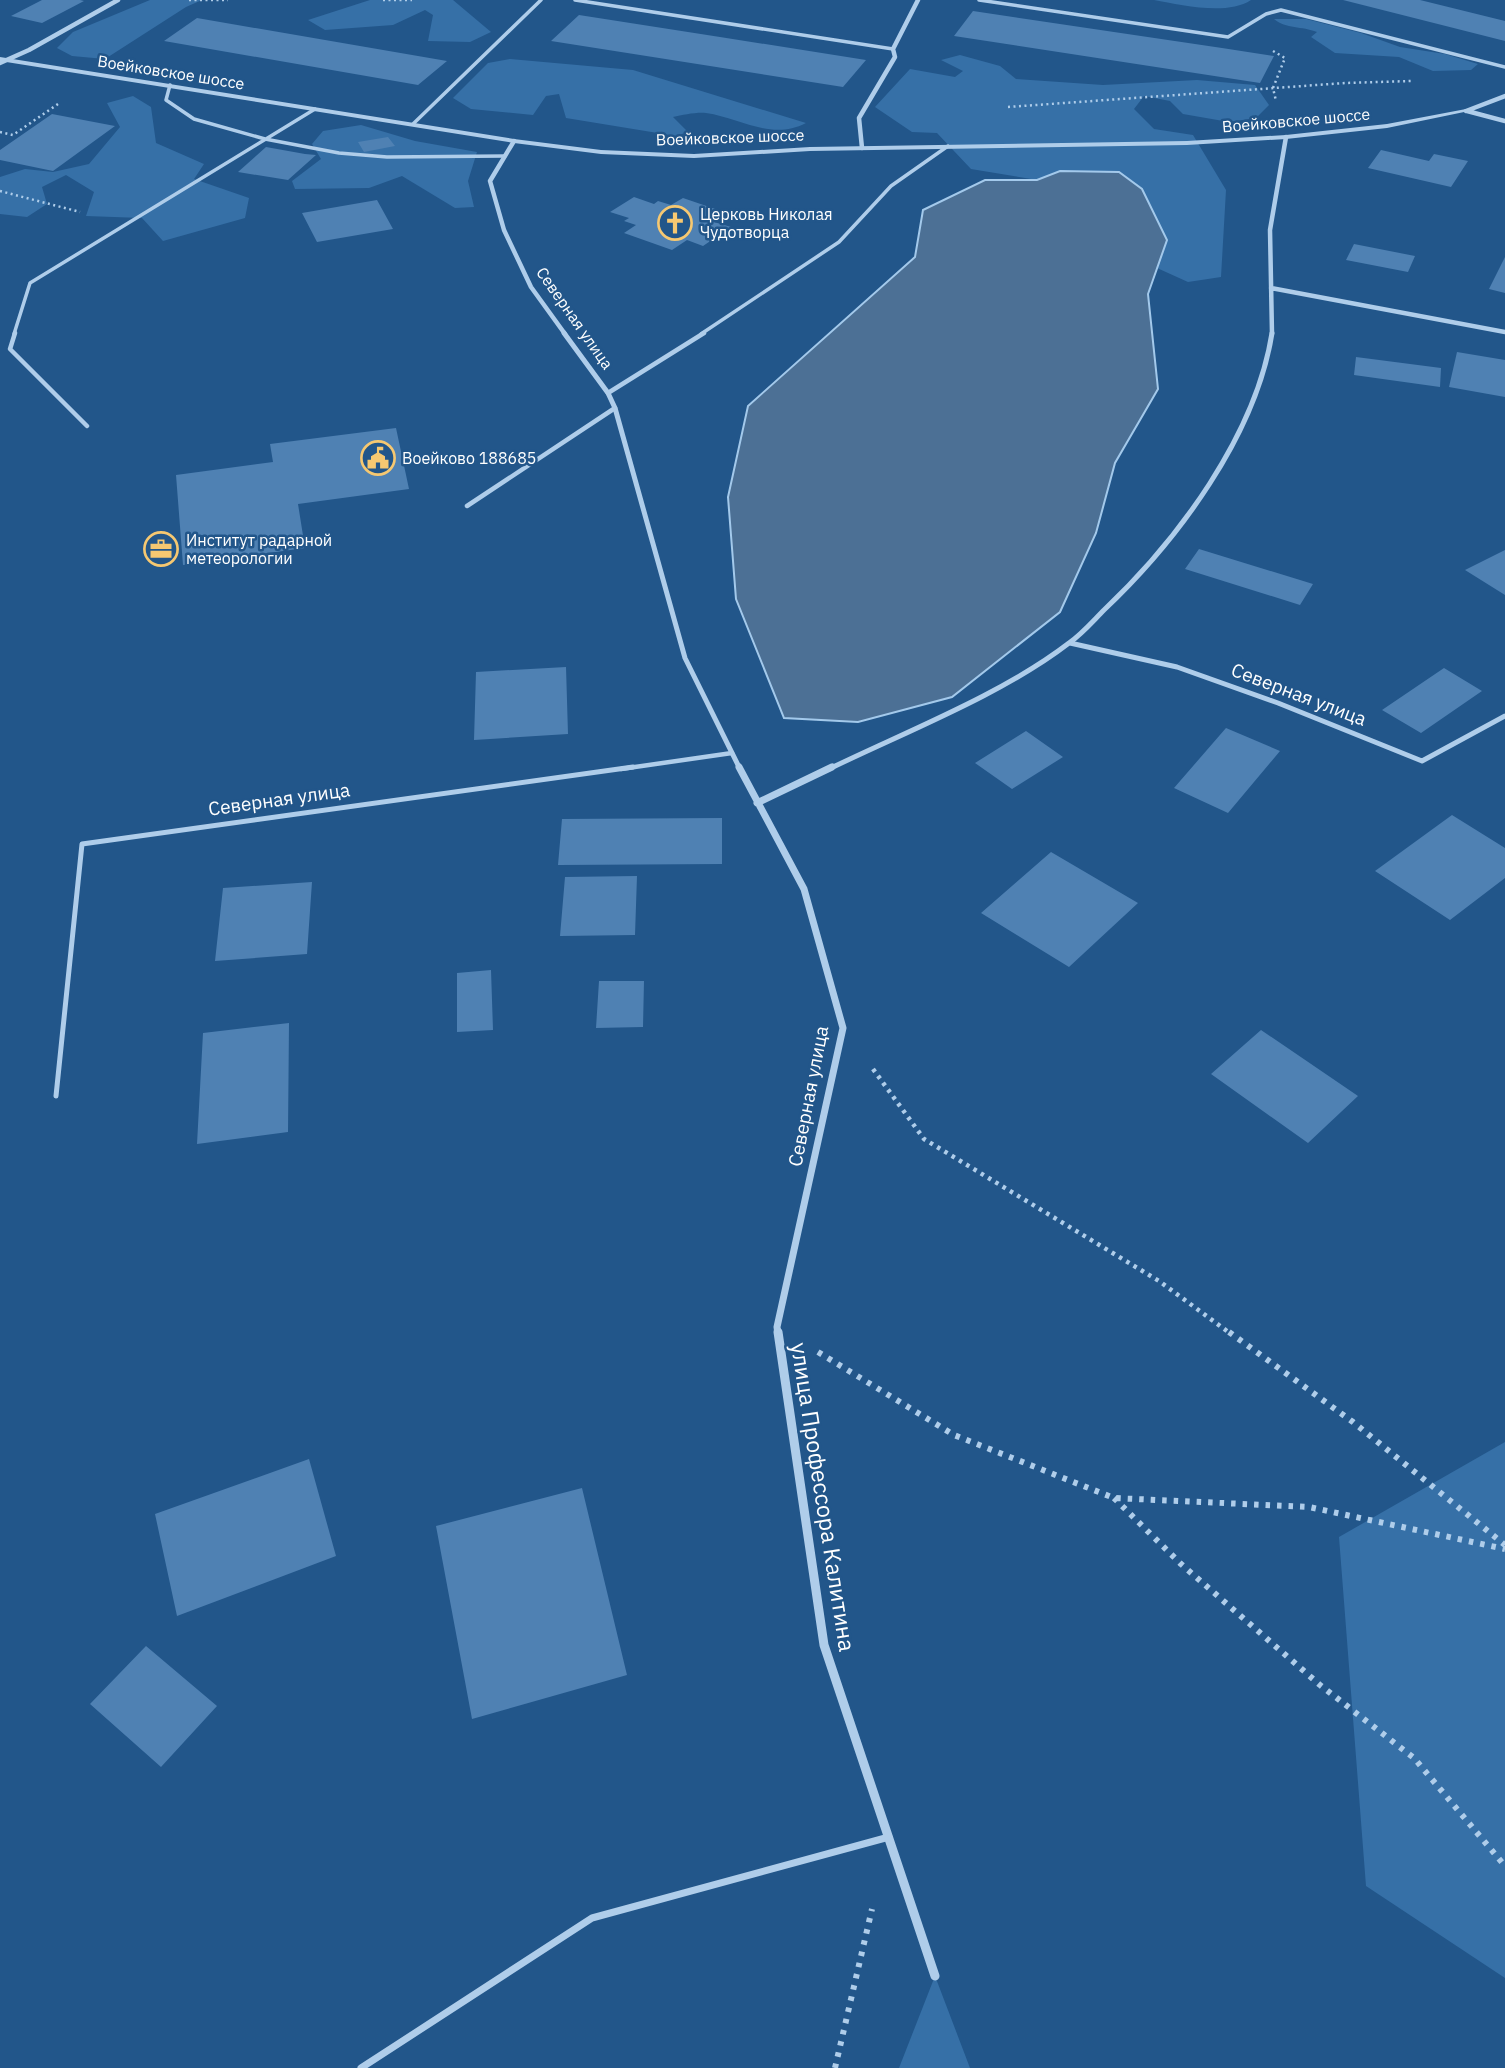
<svg xmlns="http://www.w3.org/2000/svg" width="1505" height="2068" viewBox="0 0 1505 2068" font-family="'IBM Plex Sans',sans-serif">
<rect width="100%" height="100%" fill="#22568a"/>
<!-- green -->
<path fill="#3670a7" d="M150 0H202L186 7 105 59 72 56 57 48 73 32Z
M370 0H453L491 32 470 42 428 41 433 15 425 10 393 25 325 30 308 20Z
M1154 0H1251C1227 16 1181 5 1154 0Z
M1274 19H1306L1361 33 1400 47 1445 54 1478 64 1471 70 1433 71 1399 57 1335 53 1311 37 1317 32C1302 26 1286 29 1274 19Z
M960 55 1000 66 1016 79 1103 85 1197 80 1255 85 1269 105 1256 118 1229 122 1183 114 1170 101 1144 96 1134 109 1154 129 1193 135 1226 190 1221 277 1188 282 1157 268 1167 240 1060 171 1037 180 971 169 937 133 912 132 875 107 910 69 955 77 963 71 941 60Z
M510 59 633 70 806 123C771 141 741 118 706 113 696 112 683 115 673 117L688 132 676 136 566 118 559 94 546 96 533 115 471 109 453 98 488 63Z
M133 96 151 107 156 143 204 164 194 179 249 198 245 218 163 241 142 218 86 216 94 192 66 175 42 187 47 204 27 217 0 214V177L25 169 53 172 89 164 120 127 107 103Z
M361 125 415 141 477 152 468 181 474 207 455 208 402 176 369 188 295 189 292 181 321 159 312 144 323 131Z
M1505 1442V1978L1366 1886 1339 1537Z
M935 1976 970 2068H899Z"/>
<!-- water -->
<path fill="#4c7095" stroke="#a3c9eb" stroke-width="2" d="M1060 171 1119 172 1142 189 1167 240 1148 294 1158 389 1115 463 1096 533 1060 612 952 697 858 722 784 718 736 599 728 497 748 406 915 257 923 210 985 180H1037Z"/>
<!-- building -->
<path fill="#4f81b3" d="M42 0H80L84 1 42 23 11 16Z
M1343 0H1420L1505 21V41Z
M973 11 1222 48 1274 56 1260 83 954 36Z
M579 15 720 37 866 60 843 87 551 41Z
M197 18 447 61 418 85 164 41Z
M52 114 115 126 53 171 0 160V150Z
M388 137 395 146 364 152 358 142Z
M266 147 305 154 316 155 288 180 238 172Z
M1381 150 1429 161 1434 154 1468 161 1451 187 1368 168Z
M634 197 654 204 658 201 671 205 683 198 727 213 714 222 731 227 703 246 687 240 672 250 624 233 636 225 624 221 629 218 610 212Z
M377 200 393 229 317 242 302 213Z
M1354 244 1415 256 1408 272 1346 260Z
M1505 257V293L1489 289Z
M1457 352 1505 360V397L1449 387Z
M1356 357 1441 368 1440 387 1354 375Z
M396 428 409 489 298 504 305 548 183 565 176 475 273 462 270 444Z
M1199 549 1313 584 1300 605 1185 569Z
M1505 550V595L1465 570Z
M566 667 568 734 474 740 476 672Z
M1444 668 1482 691 1421 733 1382 710Z
M1226 728 1280 751 1228 813 1174 788Z
M1026 731 1063 757 1012 789 975 763Z
M1452 815 1505 848V878L1450 920 1375 871Z
M722 818V864L558 865 562 819Z
M1051 852 1138 903 1069 967 981 913Z
M637 876 635 935 560 936 565 877Z
M312 882 307 954 215 961 223 888Z
M491 970 493 1030 457 1032V973Z
M599 981H644L643 1027 596 1028Z
M289 1023 288 1132 197 1144 203 1033Z
M1261 1030 1358 1096 1308 1143 1211 1074Z
M309 1459 336 1556 177 1616 155 1514Z
M582 1488 627 1675 472 1719 436 1526Z
M146 1646 217 1706 161 1767 90 1704Z"/>
<g fill="none" stroke-linecap="round" stroke-linejoin="round">
<!-- path-far2 -->
<path stroke="#afcdea" stroke-width="2.5" stroke-dasharray="2 3.5" stroke-linecap="butt" d="M189 0H228
M383 0H412
M1273 51 1285 58 1273 88 1276 101
M1008 107 1345 83 1411 81
M0 132 13 135 58 104
M0 191 80 212"/>
<!-- path-far1 -->
<path stroke="#afcdea" stroke-width="4.5" stroke-dasharray="3.5 5" stroke-linecap="butt" d="M873 1069 924 1139 1159 1281 1231 1334"/>
<!-- path -->
<path stroke="#afcdea" stroke-width="6" stroke-dasharray="4.5 7" stroke-linecap="butt" d="M1229 1332 1353 1422 1505 1545
M818 1352 954 1435 1114 1498 1309 1507 1505 1549
M1114 1498 1181 1564 1320 1685 1414 1758 1505 1866
M835 2068 872 1909"/>
<!-- service-far3 -->
<path stroke="#afcdea" stroke-width="3.5" d="M575 0 893 49
M979 0 1228 37 1266 14 1281 10 1505 67
M170 85 166 100 194 119 265 139 339 153 387 157 505 156
M413 124 541 0
M14 334 30 283 315 109
M701 334 839 242 891 186 948 146"/>
<!-- service-far2 -->
<path stroke="#afcdea" stroke-width="4.5" d="M15 333 10 349 87 426
M608 393 704 333
M467 506 615 408
M621 769 732 753"/>
<!-- service-far1 -->
<path stroke="#afcdea" stroke-width="5" d="M56 1096 82 844 633 767"/>
<!-- service -->
<path stroke="#afcdea" stroke-width="7" d="M361 2068 592 1918 889 1837"/>
<!-- minor-far3 -->
<path stroke="#afcdea" stroke-width="4.5" d="M0 63 29 50 118 0
M1466 111 1505 96
M1467 111 1505 121
M514 141 490 181 504 230 531 287 565 334
M862 148 859 118 895 57 893 49 918 0
M1271 288 1505 332
M1272 334 1270 230 1286 137"/>
<!-- minor-far2 -->
<path stroke="#afcdea" stroke-width="5" d="M564 333 608 393 615 408 685 658 740 769
M1070 643 1177 667 1278 703 1422 761 1505 716
M829 769C905 732 1003 694 1069 643 1082 634 1093 621 1104 610 1178 540 1256 435 1272 333"/>
<!-- minor-far1 -->
<path stroke="#afcdea" stroke-width="7" d="M739 767 804 889 843 1028 777 1327 778 1334
M757 803 832 767"/>
<!-- minor -->
<path stroke="#afcdea" stroke-width="9" d="M778 1332 824 1645 935 1976"/>
<!-- tertiary -->
<path fill="#afcdea" fill-rule="evenodd" d="M0 57 514 139 601 150 694 154 810 147 1187 141 1286 135 1387 124 1466 109 1469 111 1387 128 1286 139 1187 145 810 151 694 158 601 154 514 143 0 61Z"/>
</g>
<!-- icons -->
<defs>
<g id="church-ring" transform="scale(1.75)"><circle r="9.5" fill="#22568a" stroke="#f6c871" stroke-width="1.5"/><path d="M-1.2-6h2.4v3.5h3.3v2.4h-3.3V6h-2.4V-.1h-3.3v-2.4h3.3Z" fill="#f6c871"/></g>
<g id="civic-ring" transform="scale(1.75)"><circle r="9.5" fill="#22568a" stroke="#f6c871" stroke-width="1.5"/><path d="M-.6-6.5H3V-4.5H.6V-3L4-1V1h2V6H-6V1h2V-1L-.6-3ZM-1.2 2.5V6h2.4V2.5Z" fill="#f6c871"/></g>
<g id="office-ring" transform="scale(1.75)"><circle r="9.5" fill="#22568a" stroke="#f6c871" stroke-width="1.5"/><path d="M-6-3h4V-5.5h4V-3h4V5H-6ZM-1-4.5V-3h2v-1.5ZM-6 0V1H6V0Z" fill="#f6c871"/></g>
</defs>
<g fill-rule="evenodd">
<use href="#church-ring" x="675" y="223"/>
<use href="#civic-ring" x="378" y="458"/>
<use href="#office-ring" x="161" y="549"/>
</g>
<g text-anchor="middle" stroke-width="5" stroke-linejoin="round" paint-order="stroke">
<!-- far-street labels -->
<g font-size="16" fill="#fff" stroke="#22568a">
<text transform="translate(171 72) rotate(9)" y="6">Воейковское шоссе</text>
<text transform="translate(1296 120) rotate(-5)" y="6">Воейковское шоссе</text>
<text transform="translate(730 137) rotate(-2)" y="6">Воейковское шоссе</text>
<text transform="translate(575 318) rotate(55)" y="6">Северная улица</text>
</g>
<!-- far-poi labels -->
<g font-size="16" fill="#fff" stroke="#22568a" text-anchor="start">
<text x="700" y="220">Церковь Николая<tspan x="700" dy="18">Чудотворца</tspan></text>
<text x="402" y="464">Воейково 188685</text>
<text x="186" y="546">Институт радарной<tspan x="186" dy="18">метеорологии</tspan></text>
</g>
<!-- street labels -->
<g font-size="19" fill="#fff" stroke="#22568a">
<text transform="translate(1299 694) rotate(21)" y="7">Северная улица</text>
<text transform="translate(279 799) rotate(-8)" y="7">Северная улица</text>
<text transform="translate(808 1096) rotate(-79)" y="7">Северная улица</text>
</g>
<!-- near-street labels -->
<g font-size="23" fill="#fff" stroke="#22568a">
<text transform="translate(823 1497) rotate(81)" y="8">улица Профессора Калитина</text>
</g>
</g>
</svg>
